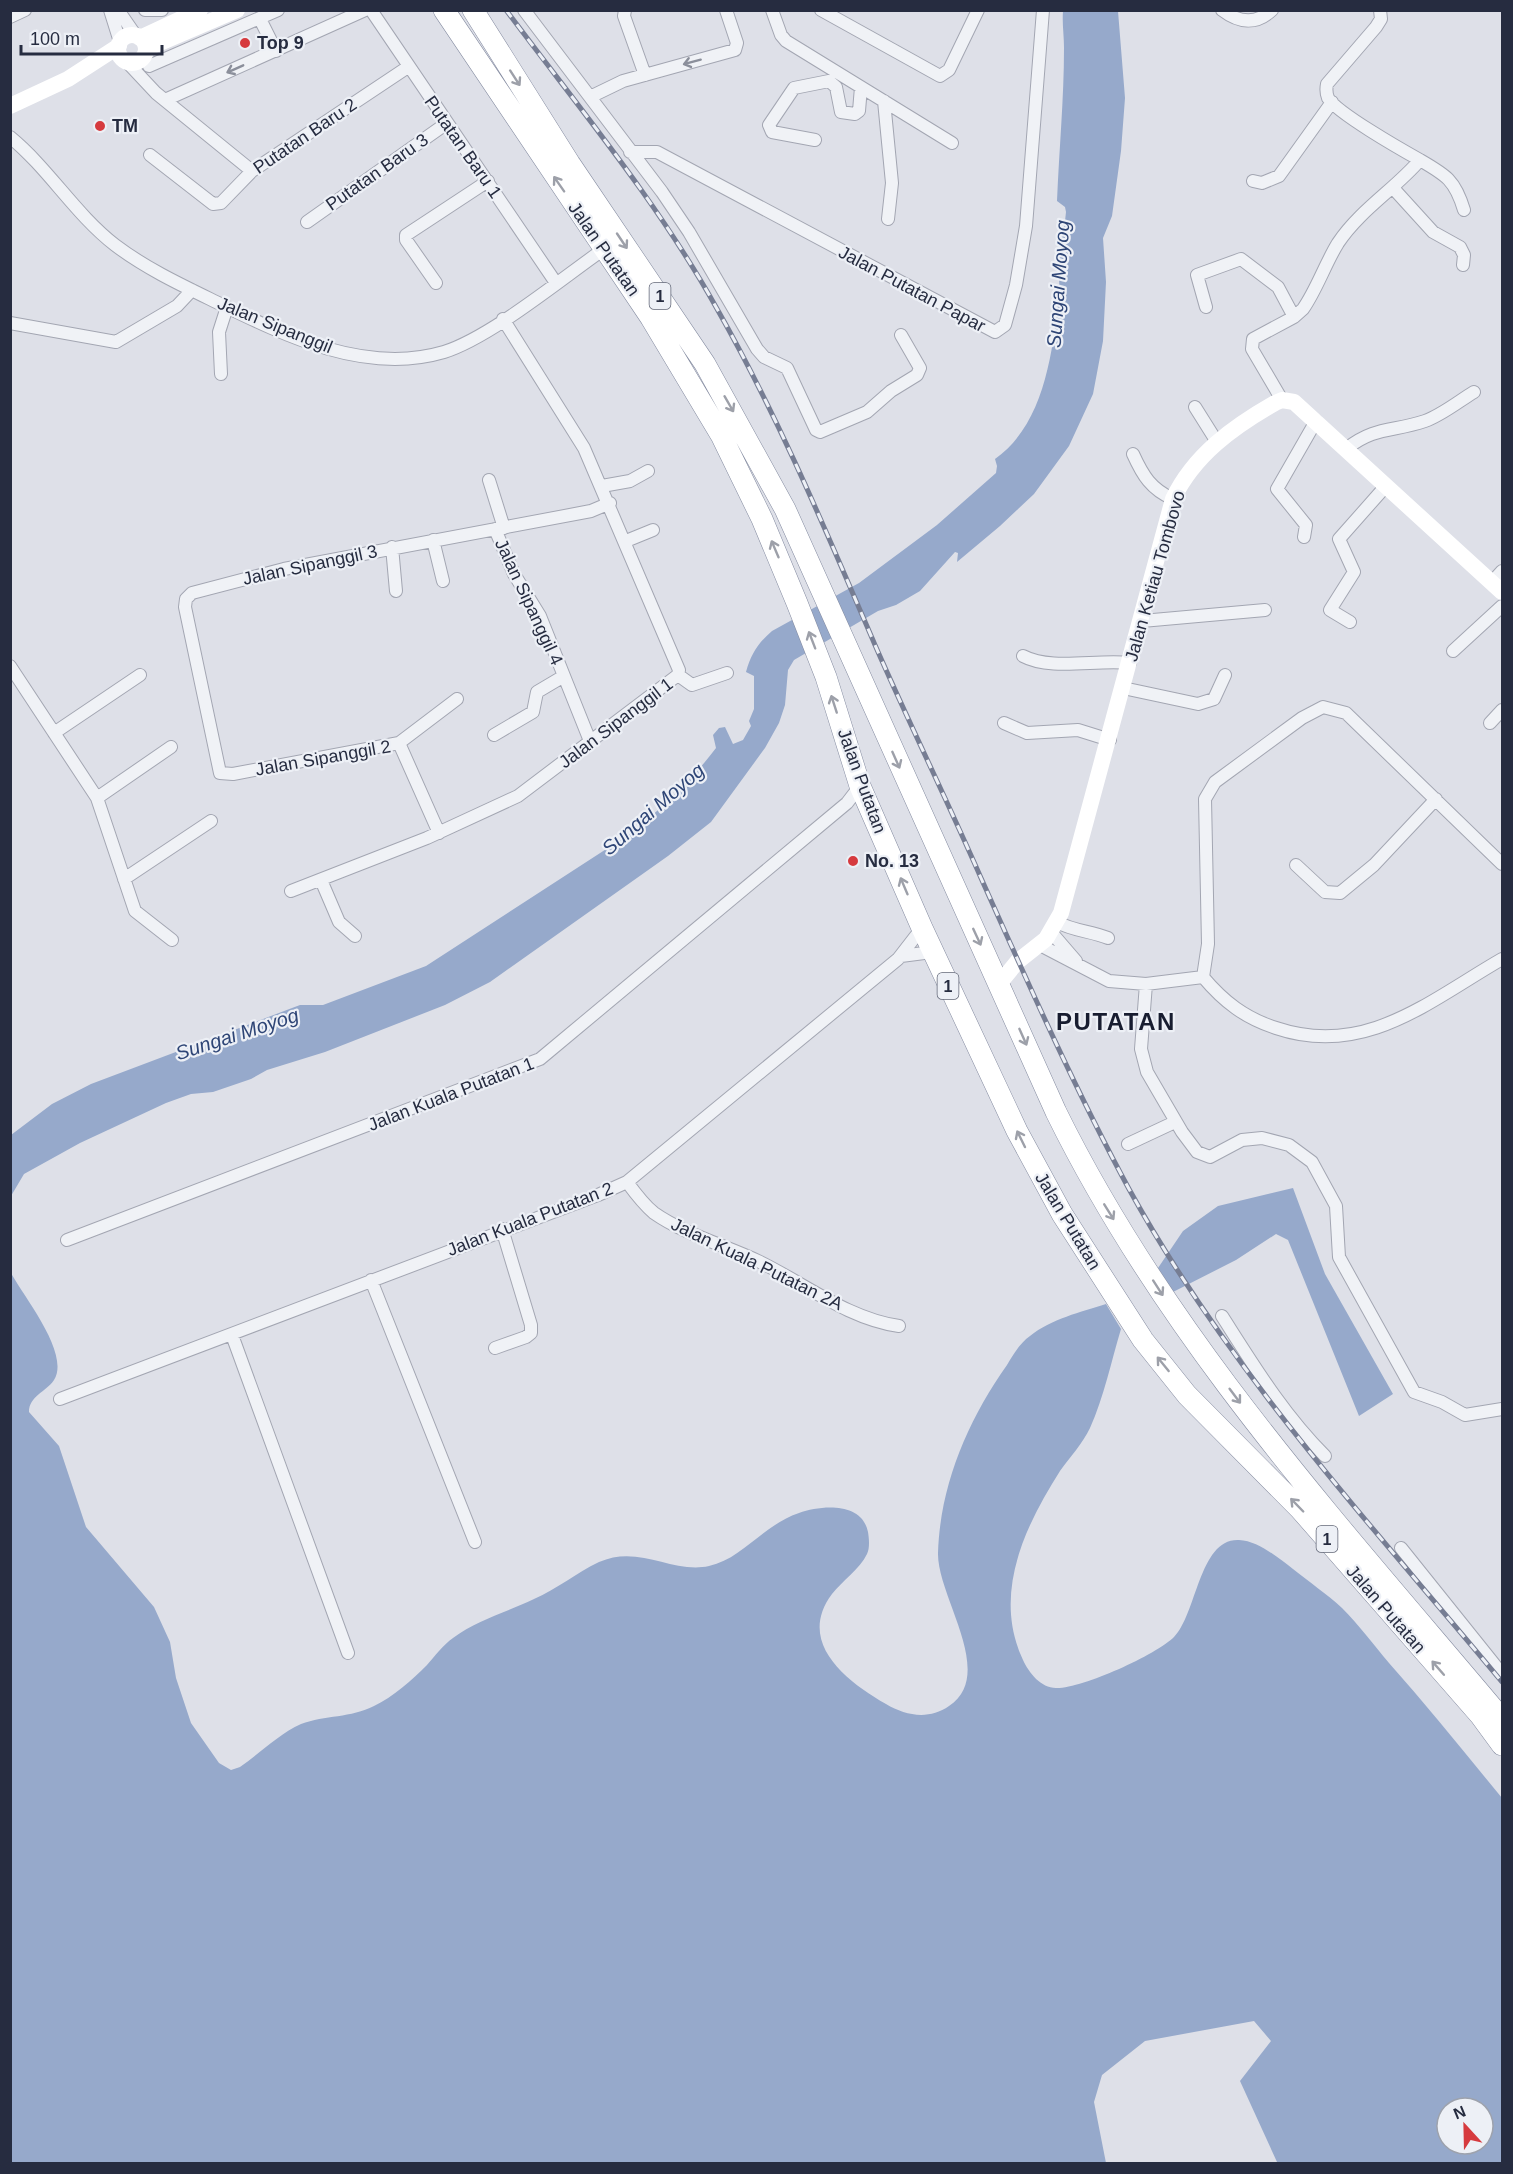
<svg xmlns="http://www.w3.org/2000/svg" width="1513" height="2174" viewBox="0 0 1513 2174" font-family="Arial,sans-serif">
<rect width="100%" height="100%" fill="#dee0e8"/>
<!-- water -->
<path fill="#96a9cb" fill-rule="evenodd" d="M1063 11H1118L1125 98 1121 151 1112 216 1103 238 1106 282 1103 341 1093 394 1069 446 1034 494 1000 526 957 562 958 553 955 552 920 591 896 605 878 611 794 660 788 670 785 705 779 723 765 748 711 822 668 856 490 982 445 1005 325 1052 267 1070 251 1079 213 1092 191 1094 166 1103 80 1143 24 1174 11 1196V1135L52 1104 91 1084 300 1005H323L426 966 631 833C663 807 692 780 716 748L713 735 719 728 725 727 733 744 743 740 751 726 749 721 754 709V676L746 672C751 654 758 643 772 631L859 583 937 525 996 473 997 466 995 459C1045 424 1053 350 1059 293 1060 281 1058 269 1059 257 1061 242 1065 227 1066 212L1065 207 1057 201C1059 150 1064 99 1064 48 1064 35 1062 23 1063 11Z
M1293 1188 1325 1274 1393 1394 1359 1416 1288 1240 1276 1234 1236 1260 1173 1292 1158 1268 1183 1231 1218 1206Z
M10 1271C22 1295 71 1353 54 1380 46 1392 29 1396 29 1412L59 1446 86 1527 154 1607 170 1642 176 1678 191 1723 219 1763 231 1770 240 1767C260 1753 279 1734 301 1724 325 1715 351 1718 374 1706 393 1697 412 1680 427 1665 435 1656 443 1645 453 1638 477 1620 507 1612 534 1599 557 1589 576 1573 599 1562 639 1544 672 1574 709 1566 742 1559 763 1525 799 1513 822 1505 862 1502 868 1532 869 1538 870 1548 867 1554 860 1569 842 1581 832 1594 796 1642 846 1681 886 1704 906 1716 929 1720 949 1706 997 1674 937 1597 938 1553 940 1485 968 1420 1007 1365 1013 1355 1020 1343 1030 1336 1051 1319 1081 1312 1106 1304L1121 1329C1111 1362 1104 1397 1090 1428 1083 1443 1070 1457 1060 1471 1025 1526 992 1594 1023 1660 1029 1673 1041 1688 1056 1688 1081 1689 1156 1655 1174 1637 1197 1614 1199 1538 1239 1540 1259 1541 1278 1558 1293 1569 1309 1582 1327 1594 1342 1608 1359 1625 1374 1645 1389 1663 1428 1707 1465 1753 1502 1798V2163L1277 2162 1240 2081 1271 2041 1254 2021 1145 2041 1102 2075 1094 2102 1106 2163H11ZM1447 2108H1483V2144H1447Z"/>
<g fill="none" stroke-linecap="round" stroke-linejoin="round">
<!-- street casing -->
<g stroke="#a3a6b2" stroke-width="14">
<path id="street" d="M110 10 120 42
M118 10 136 36
M145 10H162
M371 10 556 283
M524 10 662 192 689 232 757 349 764 357 787 368 816 430 820 432 867 412 891 391 917 375 920 368 901 335
M625 10 624 16 645 75
M772 10 781 35 786 41 952 143
M821 10 940 76 949 70 978 10
M1222 10C1239 23 1256 25 1272 10
M10 17 25 10
M260 19 276 51
M126 61 156 93 252 171
M149 66 278 10
M590 97 623 81 735 50 737 43 726 10
M165 100 365 10
M884 101 892 183 888 219
M10 137C49 169 75 214 115 245 144 267 177 283 210 299 280 333 363 376 444 352 491 337 561 279 604 249
M815 140 772 132 769 125 794 88 829 81 836 87 841 112 855 114 859 111 861 87
M630 152H657L995 332 1005 325 1016 285 1026 226 1043 10
M150 155 213 204 221 203 252 171 408 67
M1420 160C1446 175 1455 180 1464 210
M1253 181 1262 183 1279 176 1332 102
M1393 188 1433 232 1460 247 1464 255 1463 265
M307 222 447 123
M436 283 406 240V235L488 181
M1206 307 1197 275 1241 259 1278 287 1294 317
M503 319 584 448 679 670 678 675
M10 323 116 342 177 306 192 290
M221 374 219 332 227 307
M1282 400 1252 349 1253 339 1294 317 1303 309C1317 289 1325 264 1338 243 1360 210 1395 189 1420 160 1402 150 1337 113 1328 98 1326 93 1326 89 1327 84L1376 27 1381 19 1380 10
M1195 407 1217 442
M1346 449C1375 426 1393 432 1425 421 1442 415 1459 401 1474 392
M1133 454C1143 476 1151 489 1173 499
M489 480 504 528
M602 486 630 481 648 471
M495 529 514 574 540 616 590 741
M1304 537 1306 525 1277 489 1316 421
M433 540 443 581
M626 541 653 530
M392 547 396 591
M1492 582 1502 571
M1142 621 1265 610
M1350 622 1330 610 1354 572 1339 539 1385 487
M1453 651 1502 606
M1023 656C1051 671 1097 659 1130 663
M10 666 97 798 135 911 172 940
M678 675 692 685 727 673
M1123 688 1198 704 1214 699 1225 675
M1004 723 1027 733 1078 730 1110 740
M1490 723 1502 710
M54 733 140 675
M494 735 533 712 537 692 564 676
M399 743 457 699
M97 798 171 747
M439 833 399 743 233 774 220 773 185 607 186 599 192 593 284 569 591 511 610 503
M1296 865 1325 892 1340 893 1374 865 1436 799
M124 879 211 821
M321 880 339 922 355 936
M291 891 427 838 518 796 678 675
M1057 922C1073 931 1091 931 1108 938
M1051 932 1076 961
M1040 945 1109 981 1146 984 1203 977
M901 956 932 952
M1203 977 1208 944 1205 799 1215 782 1302 718 1323 707 1346 713 1502 864
M1203 977C1224 1002 1245 1018 1276 1028 1365 1058 1429 1001 1502 959
M1146 984 1141 1049 1147 1072 1182 1132 1197 1152 1210 1157 1242 1140 1262 1138 1289 1145 1312 1162 1336 1206 1339 1257 1414 1392 1442 1402 1465 1415 1502 1409
M1128 1144 1175 1122
M627 1182C635 1193 643 1204 654 1213 684 1234 724 1245 758 1261 804 1283 848 1319 899 1326
M67 1240 540 1059 847 803 860 786
M371 1280 475 1542
M1222 1316C1254 1366 1283 1414 1325 1456
M232 1335 348 1653
M495 1348 526 1337 531 1333V1325L502 1229
M60 1399 598 1195 627 1182 898 959 922 928
M1401 1548 1502 1674"/>
</g>
<!-- highway casing -->
<g stroke="#848ba0" stroke-width="22">
<path id="highway" d="M444 10 651 318 721 435 762 519 797 603 826 677 860 786 922 928 1017 1131 1062 1214 1143 1340 1187 1395 1300 1509 1480 1715 1502 1745
M473 10 570 164 705 364 785 509 1056 1112C1168 1340 1341 1527 1502 1719"/>
</g>
<!-- street -->
<use href="#street" stroke="#f0f2f6" stroke-width="12"/>
<!-- secondary -->
<path stroke="#fff" stroke-width="16" d="M118 49a14 14 0 1 1 28 0a14 14 0 1 1-28 0Z
M140 38 200 10
M146 49 237 10
M10 106 68 79 119 46
M999 984 1017 962 1046 939 1061 913 1173 499C1194 455 1233 427 1275 403L1282 400 1294 402 1502 592"/>
<!-- highway -->
<use href="#highway" stroke="#fff" stroke-width="21"/>
<!-- rail casing -->
<g stroke="#767d93" stroke-width="5">
<path id="rail" d="M506 10C579 108 657 201 716 307 778 416 826 531 875 645 909 723 947 800 981 878 1028 983 1074 1087 1129 1189 1229 1371 1370 1523 1502 1682"/>
</g>
<!-- rail -->
<use href="#rail" stroke="#edf0f6" stroke-width="3" stroke-dasharray="9" stroke-linecap="butt"/>
</g>
<!-- one-way arrows -->
<defs><path id="oneway-shaft" d="M-6 0H5M1.5-3L5.5 0L1.5 3" fill="none" stroke-width="1.6" stroke-linecap="round" stroke-linejoin="round" transform="scale(1.5)"/></defs>
<g stroke="#8b8f9b">
<use href="#oneway-shaft" transform="translate(692 62) rotate(165)"/>
<use href="#oneway-shaft" transform="translate(235 69) rotate(156)"/>
</g>
<g stroke="#9da0a9">
<use href="#oneway-shaft" transform="translate(515 78) rotate(57)"/>
<use href="#oneway-shaft" transform="translate(559 184) rotate(-125)"/>
<use href="#oneway-shaft" transform="translate(622 241) rotate(56)"/>
<use href="#oneway-shaft" transform="translate(729 404) rotate(60)"/>
<use href="#oneway-shaft" transform="translate(775 549) rotate(-113)"/>
<use href="#oneway-shaft" transform="translate(812 640) rotate(-111)"/>
<use href="#oneway-shaft" transform="translate(834 704) rotate(-108)"/>
<use href="#oneway-shaft" transform="translate(896 760) rotate(66)"/>
<use href="#oneway-shaft" transform="translate(904 886) rotate(-113)"/>
<use href="#oneway-shaft" transform="translate(977 937) rotate(65)"/>
<use href="#oneway-shaft" transform="translate(1023 1037) rotate(66)"/>
<use href="#oneway-shaft" transform="translate(1021 1139) rotate(-116)"/>
<use href="#oneway-shaft" transform="translate(1109 1212) rotate(58)"/>
<use href="#oneway-shaft" transform="translate(1158 1288) rotate(57)"/>
<use href="#oneway-shaft" transform="translate(1163 1364) rotate(-129)"/>
<use href="#oneway-shaft" transform="translate(1235 1396) rotate(53)"/>
<use href="#oneway-shaft" transform="translate(1297 1505) rotate(-134)"/>
<use href="#oneway-shaft" transform="translate(1438 1668) rotate(-131)"/>
</g>
<!-- markers -->
<g fill="#d63a3e" stroke="#edf0f6" stroke-width="2">
<circle cx="245" cy="43" r="6"/>
<circle cx="100" cy="126" r="6"/>
<circle cx="853" cy="861" r="6"/>
</g>
<g text-anchor="middle" stroke-width="4.5" stroke-linejoin="round" paint-order="stroke">
<!-- shield labels -->
<g fill="#edf0f6" stroke="#626777" stroke-width="1.5">
<rect x="649.5" y="283" width="21" height="26" rx="4.5"/>
<rect x="937.5" y="973" width="21" height="26" rx="4.5"/>
<rect x="1316.5" y="1526" width="21" height="26" rx="4.5"/>
</g>
<g font-size="16" font-weight="bold" fill="#262c40">
<text x="660" y="302">1</text>
<text x="948" y="992">1</text>
<text x="1327" y="1545">1</text>
</g>
<!-- poi labels -->
<g font-size="18" font-weight="bold" fill="#262c40" stroke="#edf0f6" text-anchor="start">
<text x="257" y="49">Top 9</text>
<text x="112" y="132">TM</text>
<text x="865" y="867">No. 13</text>
</g>
<!-- street labels -->
<g font-size="18" fill="#262c40" stroke="#edf0f6">
<text transform="translate(305 136) rotate(-34)" y="6">Putatan Baru 2</text>
<text transform="translate(463 147) rotate(55)" y="6">Putatan Baru 1</text>
<text transform="translate(377 172) rotate(-35)" y="6">Putatan Baru 3</text>
<text transform="translate(604 249) rotate(55)" y="6">Jalan Putatan</text>
<text transform="translate(912 289) rotate(28)" y="6">Jalan Putatan Papar</text>
<text transform="translate(275 325) rotate(22)" y="6">Jalan Sipanggil</text>
<text transform="translate(310 565) rotate(-12)" y="6">Jalan Sipanggil 3</text>
<text transform="translate(1155 576) rotate(-74)" y="6">Jalan Ketiau Tombovo</text>
<text transform="translate(529 602) rotate(65)" y="6">Jalan Sipanggil 4</text>
<text transform="translate(616 723) rotate(-37)" y="6">Jalan Sipanggil 1</text>
<text transform="translate(323 758) rotate(-10)" y="6">Jalan Sipanggil 2</text>
<text transform="translate(862 781) rotate(70)" y="6">Jalan Putatan</text>
<text transform="translate(451 1094) rotate(-21)" y="6">Jalan Kuala Putatan 1</text>
<text transform="translate(530 1219) rotate(-21)" y="6">Jalan Kuala Putatan 2</text>
<text transform="translate(1068 1221) rotate(59)" y="6">Jalan Putatan</text>
<text transform="translate(757 1264) rotate(26)" y="6">Jalan Kuala Putatan 2A</text>
<text transform="translate(1386 1609) rotate(49)" y="6">Jalan Putatan</text>
</g>
<!-- water labels -->
<g font-size="20" font-style="italic" fill="#2e4576" stroke="#edf0f6">
<text transform="translate(1058 284) rotate(-86)" y="7">Sungai Moyog</text>
<text transform="translate(653 809) rotate(-41)" y="7">Sungai Moyog</text>
<text transform="translate(237 1034) rotate(-18)" y="7">Sungai Moyog</text>
</g>
<!-- district labels -->
<g font-size="24" font-weight="bold" letter-spacing="1.5" fill="#181d30" stroke="#edf0f6">
<text x="1116" y="1030">PUTATAN</text>
</g>
</g>
<!-- border -->
<rect width="1513" height="2174" fill="none" stroke="#262c40" stroke-width="24"/>
<!-- north arrow -->
<g transform="translate(1465 2126) rotate(338)"><circle r="28" fill="#edf0f6" stroke="#9da2ad" stroke-width="1.5"/>
<path d="M0-4.5L10 22L0 15L-10 22Z" fill="#d63a3e"/>
<text y="-9" font-size="16" font-weight="bold" text-anchor="middle" fill="#262c40">N</text>
</g>
<!-- scale -->
<path d="M21 45v9h141v-9" fill="none" stroke="#262c40" stroke-width="3"/>
<text x="30" y="45" font-size="18" fill="#262c40" stroke="#edf0f6" stroke-width="4.5" paint-order="stroke">100 m</text>
</svg>
